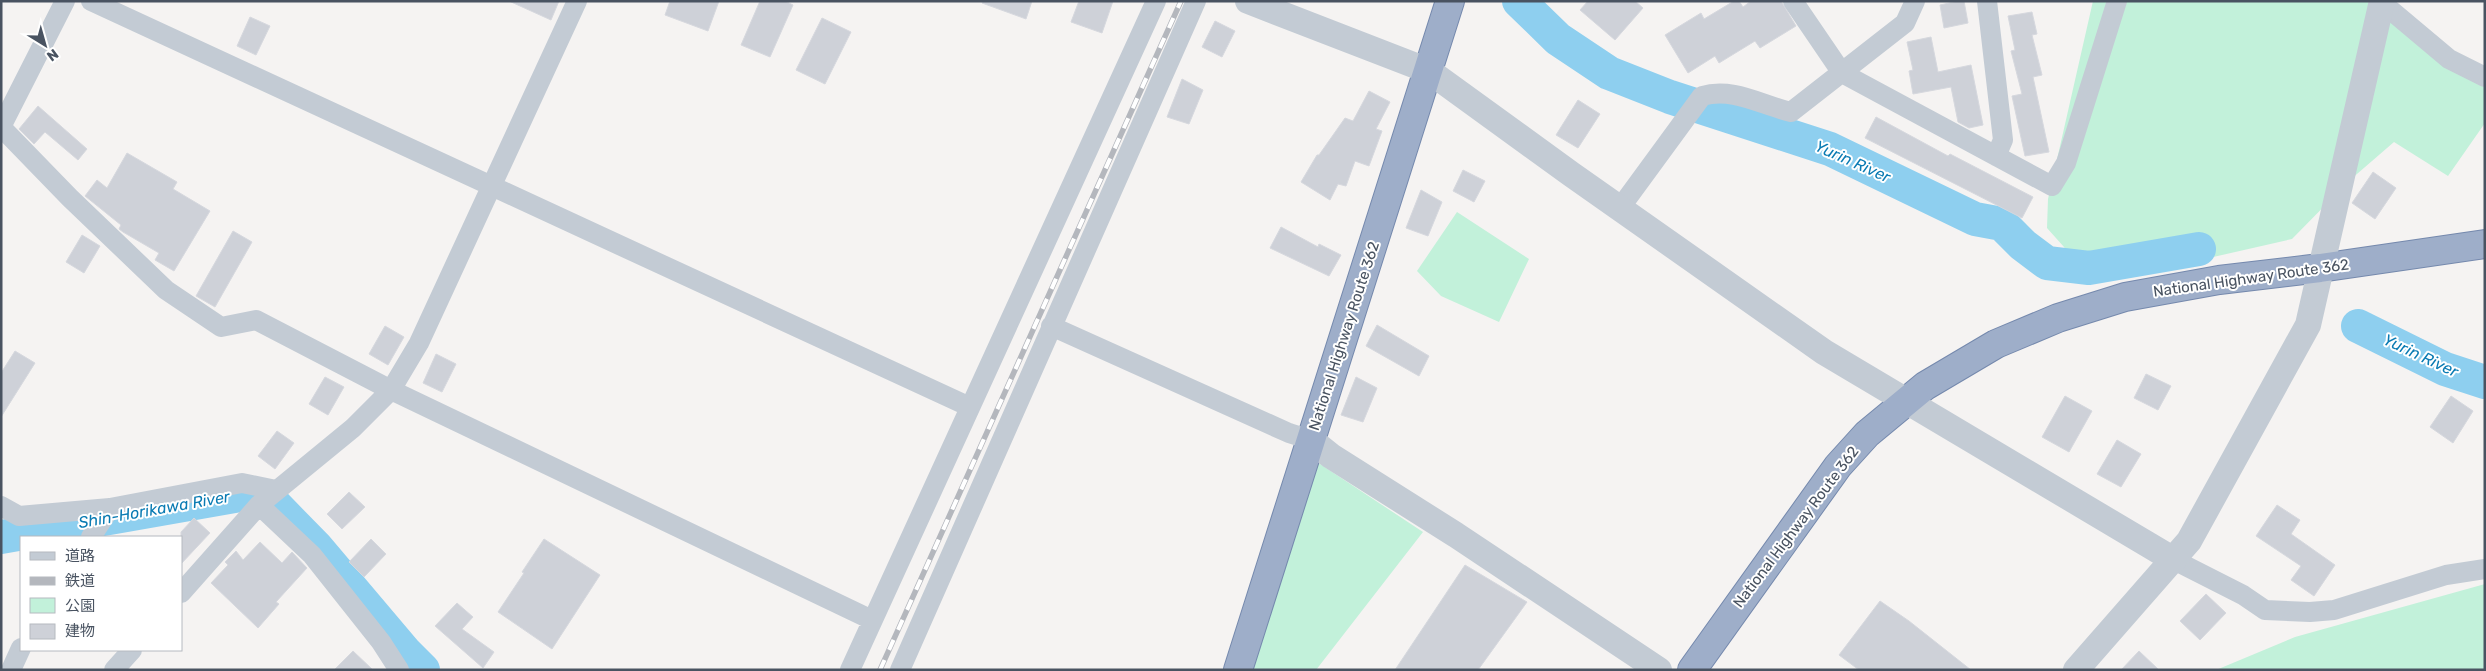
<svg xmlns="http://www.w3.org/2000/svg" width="2486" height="671" viewBox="0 0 2486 671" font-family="Rubik,'Noto Sans JP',sans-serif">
<rect width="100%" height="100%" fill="#f5f3f2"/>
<!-- green -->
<path fill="#c2f1da" d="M2093 1H2367L2485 88V123L2448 176 2394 142 2350 180 2292 239 2187 263 2089 275 2047 228 2048 199Z
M1457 212 1529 259 1499 322 1441 296 1417 271Z
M1317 462 1423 532 1316 670H1248Z
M2485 584V670H2216L2295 637Z"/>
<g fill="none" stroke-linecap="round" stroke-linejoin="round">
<!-- stream -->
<path stroke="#8ecfef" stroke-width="5.5" d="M11 522 27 531"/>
<!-- river -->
<path stroke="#8ecfef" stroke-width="34" d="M1519 1 1558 39 1609 73 1670 97 1830 149 1975 219 2002 224 2023 245 2047 263 2089 268 2199 249
M2358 326 2445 369 2485 382
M275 505 317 548 405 652 423 670
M1 537 246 494 251 496"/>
</g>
<!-- building -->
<path fill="#ced1d8" stroke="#d6d8de" d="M509 1H559L551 20Z
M670 1H719L708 31 665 15Z
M760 1H785L793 5 770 57 741 45Z
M983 1H1032L1026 19 982 3Z
M1079 1H1113L1102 33 1071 22Z
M1588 1H1635L1643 8 1615 40 1580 10Z
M1734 1H1739L1743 7 1751 1H1781L1796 26 1760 48 1755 41 1719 63 1715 56 1688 73 1665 35 1701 13 1704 19Z
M1958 1H1964L1968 23 1944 28 1940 5Z
M2032 12 2037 34 2032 35 2042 75 2033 77 2049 152 2025 156 2012 96 2022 94 2011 51 2015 50 2008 16Z
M250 17 270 26 256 55 237 46Z
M822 18 851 32 825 84 796 70Z
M1215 21 1235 31 1222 57 1202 47Z
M1931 37 1938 72 1971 65 1983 125 1969 128 1958 122 1951 87 1913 94 1909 71 1913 70 1907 42Z
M1182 79 1203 90 1189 124 1167 117Z
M1369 91 1390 102 1376 129 1382 131 1369 166 1355 161 1346 186 1338 184 1330 200 1301 182 1317 155H1319L1345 118 1353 121Z
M1578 100 1600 114 1578 148 1556 135Z
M38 106 87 149 78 160 45 132 34 144 19 129Z
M1876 117 1948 156 1950 154 2033 197 2022 218 1865 138Z
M127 153 177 182 173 189 210 211 174 271 155 260 159 253 123 232 119 229 121 225 85 196 97 180 107 188Z
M1463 170 1485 181 1474 202 1453 191Z
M2373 172 2396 188 2375 219 2352 203Z
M1421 190 1442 202 1428 236 1406 228Z
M1281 227 1318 247 1319 244 1341 255 1329 276 1270 248Z
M233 231 252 242 215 307 196 296Z
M82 235 100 246 84 273 66 262Z
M1377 325 1429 356 1419 376 1366 346Z
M385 326 404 337 388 365 369 354Z
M15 351 35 363 1 417V373Z
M436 354 456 364 442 392 423 383Z
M2146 374 2171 386 2158 410 2134 398Z
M325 377 344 387 328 415 309 404Z
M1356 377 1377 388 1363 422 1341 415Z
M2065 396 2092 411 2069 452 2042 437Z
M2451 396 2473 411 2453 443 2430 427Z
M277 431 294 443 275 469 258 456Z
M2117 440 2141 454 2121 487 2097 474Z
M349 492 365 507 342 529 327 514Z
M2277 505 2300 520 2291 534 2335 565 2314 596 2291 580 2301 566 2256 536Z
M194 518 210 533 181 564V532Z
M371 539 386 554 364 577 349 562Z
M544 539 600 575 552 649 498 612 524 573 522 572Z
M260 542 282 563 292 552 307 568 276 602 279 604 258 628 211 583 228 565 225 562 236 551 243 560Z
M1465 565 1527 602 1478 670H1395Z
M2206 594 2226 613 2200 640 2180 621Z
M1880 601 1909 621 1971 670H1859L1839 655Z
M457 603 473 617 462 629 494 652 483 668 435 626Z
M353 651 373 670H334Z
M2139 651 2159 670H2121Z"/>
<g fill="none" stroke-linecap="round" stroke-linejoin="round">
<!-- trunk casing -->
<g stroke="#7589ad" stroke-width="30">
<path id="trunk" d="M1238 670 1450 1
M1692 670 1838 466 1867 434 1925 386 1996 344 2058 318 2125 297 2219 280 2320 268 2485 244"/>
</g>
<!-- minor -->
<path stroke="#c3cbd4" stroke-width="20" d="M65 1 1 127 70 198 166 290 221 327 256 320 391 390 872 620
M91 1 970 407
M1793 1 1842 73 2052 186 2066 163 2117 1
M1987 1 2003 140 1996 156
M2380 1 2449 59 2485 77
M1620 208 1702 96C1733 87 1761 105 1791 112L1905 23 1915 1
M1051 326 1289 433 1311 440
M259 505 312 555 381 642 399 670
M1 506 19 516 110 508 242 483 276 490
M91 537 110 508
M2174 560 2243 595 2265 610 2310 612 2334 610 2446 575 2485 569
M181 593 259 505 353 428 391 390 419 343 577 1
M11 670 21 648
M114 670 132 650
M850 670 1156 1
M900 670 1196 1"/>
<!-- tertiary -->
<path stroke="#c3cbd4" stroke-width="26" d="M1248 1 1429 71 1571 174 1824 352 2174 560
M1311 440 1331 456 1456 535 1659 670
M2076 670 2189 541 2308 325 2382 1"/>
<!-- trunk -->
<use href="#trunk" stroke="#9eaec9" stroke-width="28"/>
<!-- rail casing -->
<g stroke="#b4b7bd" stroke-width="5.5">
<path id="rail" d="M880 670 1181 1"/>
</g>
<!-- rail -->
<use href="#rail" stroke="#fff" stroke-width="4" stroke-dasharray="11" stroke-linecap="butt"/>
</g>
<g text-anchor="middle" stroke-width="4" stroke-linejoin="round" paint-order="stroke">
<!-- street labels -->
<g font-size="15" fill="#495361" stroke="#fff">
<text transform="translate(2251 278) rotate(-8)" y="5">National Highway Route 362</text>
<text transform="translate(1344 336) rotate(-72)" y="5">National Highway Route 362</text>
<text transform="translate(1796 527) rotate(-53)" y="5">National Highway Route 362</text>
</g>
<!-- water labels -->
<g font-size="16" font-style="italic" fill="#0a7bb3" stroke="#fff">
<text transform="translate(1853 161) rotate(24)" y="6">Yurin River</text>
<text transform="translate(2421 355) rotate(25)" y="6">Yurin River</text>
<text transform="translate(154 509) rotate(-10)" y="6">Shin-Horikawa River</text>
</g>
</g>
<!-- border -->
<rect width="2486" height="671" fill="none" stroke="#495361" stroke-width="5"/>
<!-- legend -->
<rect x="20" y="536" width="162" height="115" fill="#ffffff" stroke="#b6bac0"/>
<rect x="30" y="552" width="25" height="8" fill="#c3cbd4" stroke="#b6bac0"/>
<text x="65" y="561" font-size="15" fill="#495361">道路</text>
<rect x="30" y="577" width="25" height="8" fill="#b4b7bd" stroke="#b6bac0"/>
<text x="65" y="586" font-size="15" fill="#495361">鉄道</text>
<rect x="30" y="598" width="25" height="15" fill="#c2f1da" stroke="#b6bac0"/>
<text x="65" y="611" font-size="15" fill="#495361">公園</text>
<rect x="30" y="624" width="25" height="15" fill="#ced1d8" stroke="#b6bac0"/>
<text x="65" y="636" font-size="15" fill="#495361">建物</text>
<!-- north arrow -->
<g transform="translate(45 45) rotate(143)" stroke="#ffffff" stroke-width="4" paint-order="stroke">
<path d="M0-4L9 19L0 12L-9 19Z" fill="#495361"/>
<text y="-8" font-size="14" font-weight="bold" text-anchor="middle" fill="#495361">N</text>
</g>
</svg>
